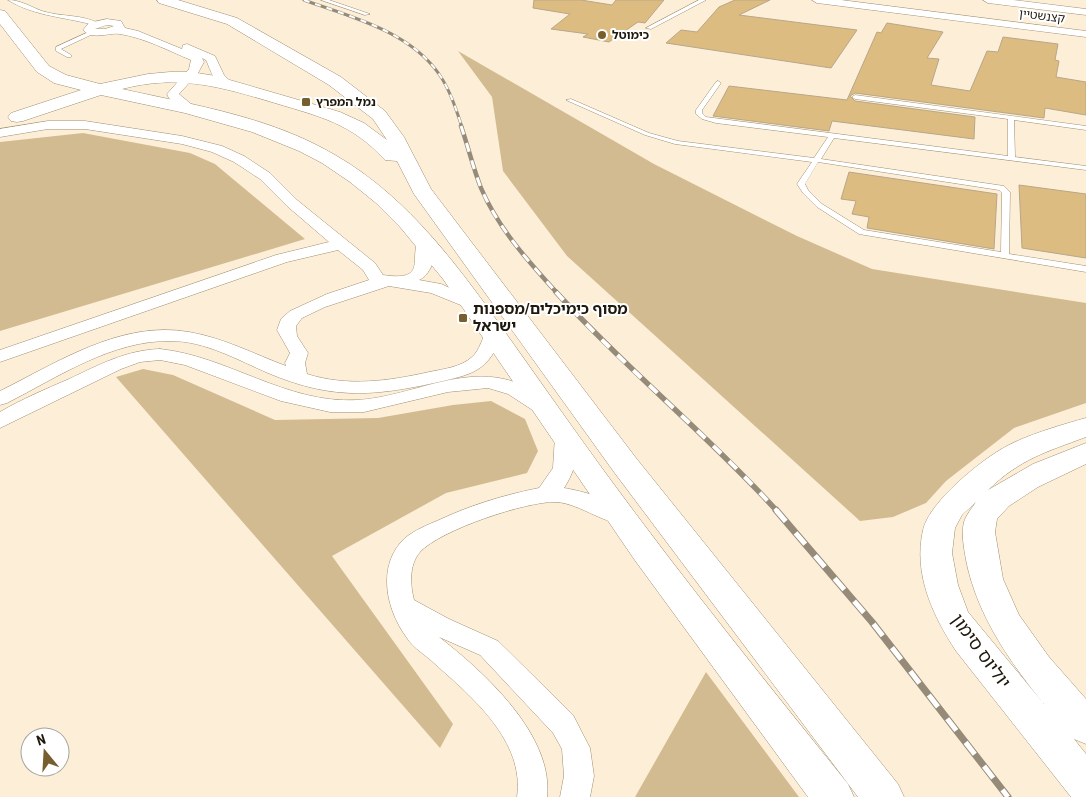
<svg xmlns="http://www.w3.org/2000/svg" width="1086" height="797" viewBox="0 0 1086 797" font-family="'Roboto Condensed','Noto Sans Hebrew',sans-serif">
<rect width="100%" height="100%" fill="#fdefd7"/>
<!-- green -->
<path fill="#d3bb91" d="M458 51 654 164 797 236 872 269 1086 303V403L1014 428 946 481 926 503 893 517 860 521 567 256 503 171 492 97Z
M83 133 190 153 215 164 305 239 0 331V142Z
M143 369 173 375 275 420 378 418 453 405 491 401 525 419 538 451 527 473 446 493 332 556 453 724 440 748 116 377Z
M706 672 799 797H635Z"/>
<!-- building -->
<path fill="#ddbc82" stroke="#b7a689" d="M534 0H581L612 5 616 0H664L645 23 638 22 609 42 583 37 588 34 551 29 570 14 533 8Z
M735 0H770L739 15 857 30 831 68 666 43 681 30 697 32 719 7Z
M887 23 943 32 927 58 939 59 931 85 970 91 987 51 998 52 1003 37 1058 44 1055 60 1059 61 1056 77 1086 82V115L1045 108 1044 118 855 93 850 96 855 101 975 117 974 139 832 121 829 131 713 116 729 86 847 100 877 32 881 33Z
M849 172 997 194 994 249 867 228 869 217 852 214 856 201 841 199Z
M1019 185 1086 194V258L1022 248Z"/>
<g fill="none" stroke-linecap="round" stroke-linejoin="round">
<!-- lane casing -->
<g stroke="#9f8e72" stroke-width="1">
<path id="lane" d="M8 0C21 0 31 7 42 11 60 17 83 14 100 24L97 26C68 17 35 17 8 0Z
M321 0H329L370 14 365 15Z
M699 0H706L651 29 646 28Z
M93 30 96 32 95 33 61 49 71 55V57H67L56 51V47Z
M718 81 721 83 702 110V113L706 117 1008 156V119L855 99 852 97 855 95 1086 126V130L1014 120 1015 157 1086 166V170L834 138 821 159 1004 186 1010 192 1009 254 1086 266V272L859 234 817 207 803 193 797 184 812 162 675 144 645 135 566 100 571 99 649 133 678 141 814 158 828 137 716 123 702 119 696 114V110L716 82ZM818 162 999 190 1002 193 1001 252 864 230 822 204 808 190 805 184Z"/>
</g>
<!-- street casing -->
<g stroke="#9f8e72" stroke-width="1">
<path id="street" d="M812 0H841L1086 31V37L817 3Z
M983 0H1013L1086 9V15L988 3Z
M107 19 121 21 125 28 138 31 182 49 183 45 187 44 215 56 224 75 233 84 227 88C214 84 211 71 206 60L202 58 204 62 198 73 179 94 197 109 191 113C181 110 170 103 167 94L189 69 191 60C169 51 145 38 120 34 108 32 94 41 83 30L89 23ZM107 25 114 26 105 29H95Z
M48 121H85L182 136 222 146 244 156 270 173 297 200 375 263 383 275C429 282 408 257 419 240H431C439 252 432 274 419 280L441 284 479 301 482 305 479 309 473 310 431 293 389 286 325 307 302 318 296 326 297 336 308 353 305 363 307 374C348 387 389 381 429 372 444 369 461 367 472 357 480 350 482 338 487 330L494 328 501 330 503 334C487 373 473 374 434 383 370 397 330 399 268 373 238 360 205 341 171 341 112 340 58 377 7 403L0 405V391C58 362 122 320 189 332 224 338 254 354 286 366L285 363 290 353 277 330 281 319 290 311 327 294 369 280 363 270 338 250 287 262 0 362V350L276 255 329 242 287 206 260 179 234 162 212 152 182 144 85 129H48L0 137V129Z
M160 349C228 356 286 404 357 400 415 397 475 356 531 390 538 395 546 400 551 407L548 411 541 413 534 411 508 394 488 388 448 392 364 412H330L281 401 185 365 160 360 140 362 121 369 0 428V412C22 399 46 389 69 379 99 365 126 350 160 349Z
M565 429 572 431C583 448 574 473 564 488 582 491 622 501 631 517L628 523C609 528 580 503 556 502 527 501 440 530 420 552 409 565 410 584 414 600L449 619 498 641 573 715 590 748 594 776 590 797H560L564 776 562 749 553 733 480 655 439 637C483 671 554 735 547 797H517C525 741 472 697 435 664 426 655 414 649 407 638 386 610 376 565 405 538 415 530 427 525 439 520 471 505 504 495 539 488L553 468 555 436 558 431Z"/>
</g>
<!-- secondary casing -->
<g stroke="#9f8e72" stroke-width="1">
<path id="secondary" d="M157 0H178L237 18 341 77 385 111 404 137 431 189 636 458 898 784 904 797H858L614 472 414 194 397 161 385 160C351 123 321 117 275 103 221 87 179 74 122 89 194 105 271 117 335 155 410 198 461 270 510 339 542 384 574 430 607 475 684 580 766 682 848 784L854 797H808L634 559 443 279 400 227 376 203 350 182 322 163 299 151 252 132 185 113 101 95 23 121 17 122 11 121 8 117 11 113 81 90 54 83 37 72 0 24V10L5 11 49 66 66 75 100 84 148 74 170 72H191L216 76 340 112 364 123 387 140 373 119 329 85 227 24 159 3Z
M1086 418V437C1046 452 1020 459 988 490L1033 464 1086 443V464L1038 487 1009 506 997 519 995 532 1003 579 1019 615 1049 657 1086 699V744L1074 739 1086 754V797H1071L956 651C933 616 913 574 923 530 929 502 982 459 1007 446 1027 435 1064 424 1086 418ZM976 502C972 508 966 515 964 522 961 534 964 548 966 560 977 615 1009 661 1044 704L968 612 958 585 952 553 955 528 962 515Z"/>
</g>
<!-- lane -->
<use href="#lane" fill="#fff" fill-rule="evenodd"/>
<!-- street -->
<use href="#street" fill="#fff" fill-rule="evenodd"/>
<!-- secondary -->
<use href="#secondary" fill="#fff" fill-rule="evenodd"/>
<!-- rail-far3 casing -->
<g stroke="#968b79" stroke-width="3">
<path id="rail-far3" d="M304 0C351 17 409 31 439 74 450 90 456 109 462 127"/>
</g>
<!-- rail-far2 casing -->
<g stroke="#968b79" stroke-width="4.5">
<path id="rail-far2" d="M461 126C468 146 473 168 481 188 498 228 528 261 557 293"/>
</g>
<!-- rail-far1 casing -->
<g stroke="#968b79" stroke-width="5.5">
<path id="rail-far1" d="M556 292C626 369 707 434 777 511"/>
</g>
<!-- rail casing -->
<g stroke="#968b79" stroke-width="7">
<path id="rail" d="M776 510 872 622 1008 797"/>
</g>
<!-- rail-far3 -->
<use href="#rail-far3" stroke="#fff" stroke-width="2" stroke-dasharray="6" stroke-linecap="butt"/>
<!-- rail-far2 -->
<use href="#rail-far2" stroke="#fff" stroke-width="3" stroke-dasharray="9" stroke-linecap="butt"/>
<!-- rail-far1 -->
<use href="#rail-far1" stroke="#fff" stroke-width="4" stroke-dasharray="11" stroke-linecap="butt"/>
<!-- rail -->
<use href="#rail" stroke="#fff" stroke-width="5" stroke-dasharray="15" stroke-linecap="butt"/>
</g>
<!-- markers -->
<g fill="#775e2f" stroke="#fff" stroke-width="2">
<circle cx="602" cy="35" r="5"/>
<rect x="301" y="97" width="10" height="10" rx="2.5"/>
<rect x="458" y="313" width="10" height="10" rx="2.5"/>
</g>
<g text-anchor="middle" stroke-width="4" stroke-linejoin="round" paint-order="stroke">
<!-- far-street labels -->
<g font-size="12" fill="#1e180d" stroke="#fff">
<text transform="translate(1042 16) rotate(7)" y="4">קצנשטיין</text>
</g>
<!-- far-poi labels -->
<g font-size="12" font-weight="bold" fill="#1e180d" stroke="#fff" text-anchor="start">
<text x="612" y="39">כימוטל</text>
<text x="316" y="106">נמל המפרץ</text>
</g>
<!-- poi labels -->
<g font-size="15" font-weight="bold" fill="#1e180d" stroke="#fff" text-anchor="start">
<text x="473" y="314">מסוף כימיכלים/מספנות<tspan x="473" dy="17">ישראל</tspan></text>
</g>
<!-- near-street labels -->
<g font-size="18" fill="#1e180d" stroke="#fff">
<text transform="translate(981 651) rotate(54)" y="6">יוליוס סימון</text>
</g>
</g>
<!-- north arrow -->
<g transform="translate(45 752) rotate(342)"><circle r="24" fill="#ffffff" stroke="#a5a39e"/>
<path d="M0-4L9 19L0 12L-9 19Z" fill="#775e2f"/>
<text y="-8" font-size="14" font-weight="bold" text-anchor="middle" fill="#1e180d">N</text>
</g>
</svg>
